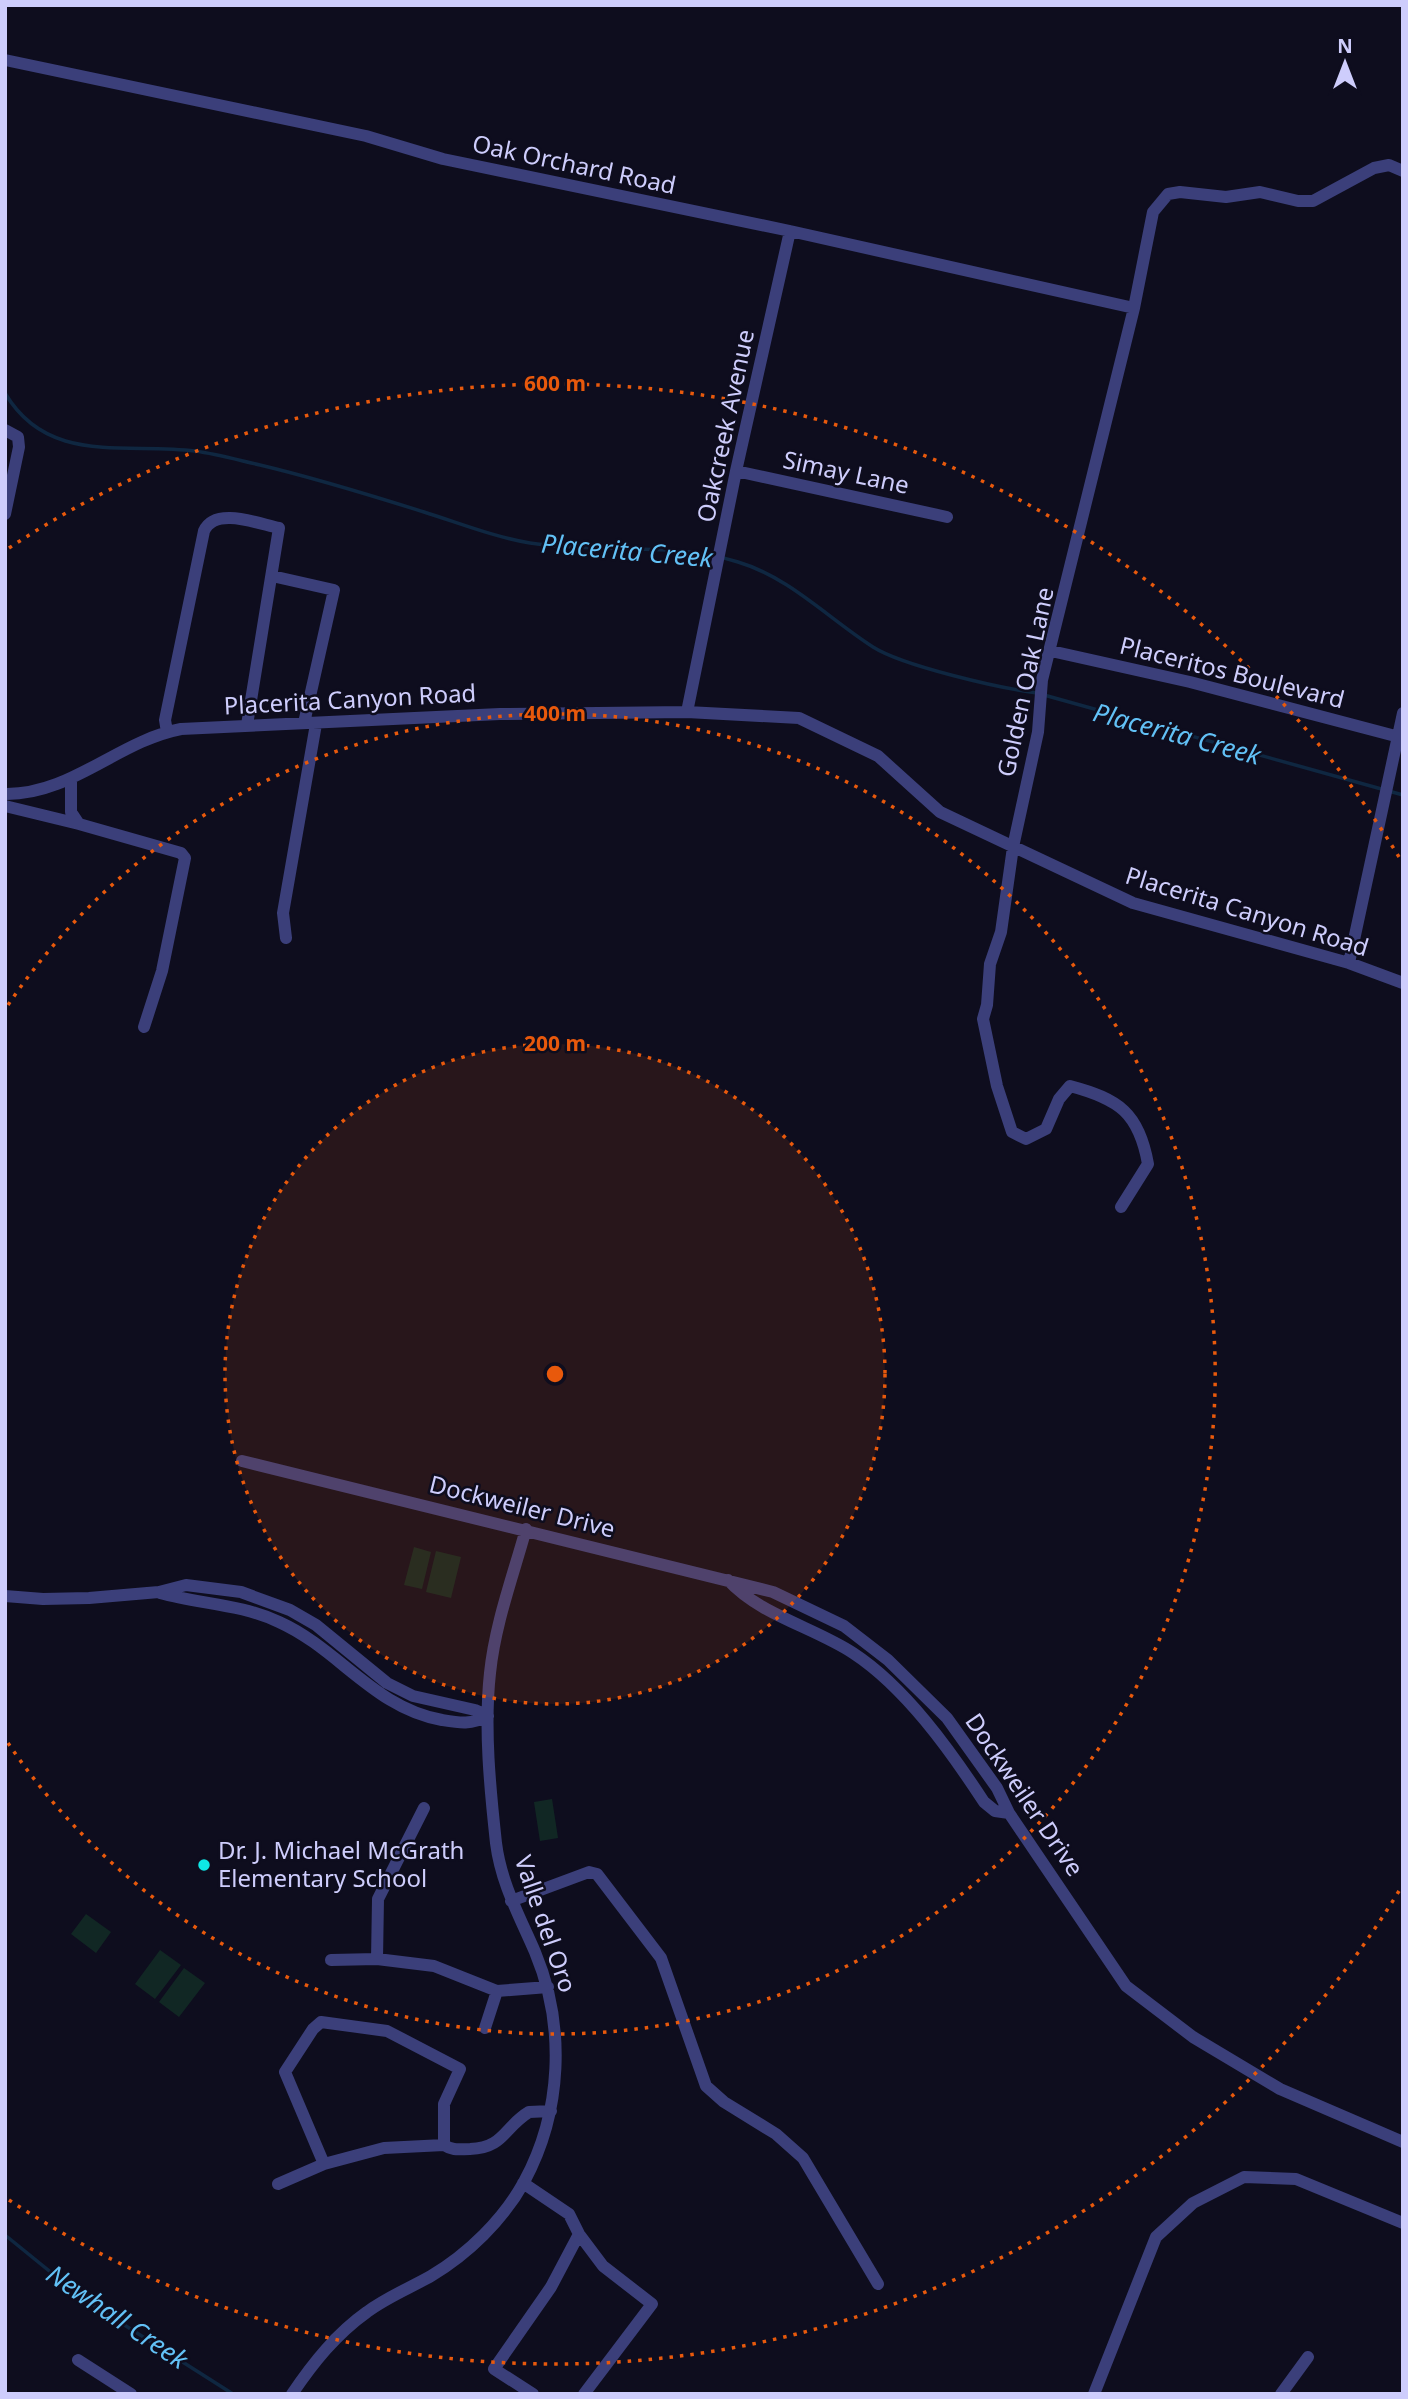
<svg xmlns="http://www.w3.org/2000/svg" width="1408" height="2399" viewBox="0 0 1408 2399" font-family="'Noto Sans',sans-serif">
<rect width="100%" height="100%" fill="#0e0d1e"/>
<!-- green -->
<path fill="#112724" d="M414 1547 431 1552 422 1589 404 1585Z
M436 1551 461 1557 451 1598 426 1592Z
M552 1799 558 1838 540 1841 534 1802Z
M86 1914 111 1932 96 1953 71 1934Z
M160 1950 181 1965 155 1999 135 1984Z
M184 1968 205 1983 179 2017 159 2002Z"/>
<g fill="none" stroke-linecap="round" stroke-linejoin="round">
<!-- stream -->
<path stroke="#0f2741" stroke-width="3.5" d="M5 393C48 466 126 442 195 451 217 454 238 460 260 465 315 478 370 495 424 512 459 523 494 537 530 543 599 554 670 541 738 562 789 577 829 619 873 647 903 666 999 688 1037 693
M1044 695 1403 795
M5 2235 85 2300 233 2394"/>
<!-- minor -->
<path stroke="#3b3f7a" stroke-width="12" d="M5 60 366 136 443 159 790 231 1134 308
M5 430 18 437 19 447 5 514
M736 471 947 517
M272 576 334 590 304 723
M1051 651 1190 682 1403 738
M687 712 736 471 790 231
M167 732 165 720 204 531C215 506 259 524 279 528L247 725
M71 779V812L79 824 181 853 185 858 162 971 144 1027
M5 794C71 795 118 741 181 729L500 714 687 712 799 718 878 756 940 812 1133 903 1349 963 1403 983
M5 806 79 824
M286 938 283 913 316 724
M1349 963 1403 713
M1121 1207 1148 1164C1139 1113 1119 1099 1070 1086L1059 1099 1046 1129 1026 1139 1012 1132 997 1086 983 1019 987 1005 990 964 1001 932 1013 847 1038 732 1042 680 1134 308 1153 212 1168 194 1180 192 1226 197 1260 192 1298 201H1313L1374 168 1389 165 1403 171
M242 1461 773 1592 844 1626 888 1660 947 1718 997 1788 1009 1813 1126 1986 1193 2037 1280 2089 1403 2142
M728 1580C760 1615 813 1627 853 1653 905 1687 950 1750 984 1802L995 1811 1009 1813
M160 1593C200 1604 241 1604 279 1622 339 1649 374 1708 442 1720 460 1723 471 1725 488 1716
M5 1596 43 1599 89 1598 159 1592 186 1585 241 1592 290 1610 316 1625 387 1683 413 1696 475 1710 488 1716
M511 1901 589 1872 597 1874 661 1958 706 2086 724 2102 776 2134 803 2158 878 2284
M377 1959 378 1899 424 1808
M331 1960 377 1959 434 1966 497 1991 548 1987
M485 2028 497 1991
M324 2164 285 2072 313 2029 321 2022 387 2031 460 2069 444 2104V2145
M523 2183 569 2214 579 2234 603 2266 652 2304 584 2394
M278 2184 324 2164 384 2148 444 2145C453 2151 460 2149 470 2149 504 2148 504 2127 529 2112L551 2111
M78 2360 131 2394
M292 2394C313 2363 336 2334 367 2312 387 2297 410 2288 431 2276 468 2254 503 2220 524 2182 562 2112 566 2026 535 1952 519 1915 501 1883 496 1843 490 1788 484 1728 490 1673 495 1624 513 1576 526 1529
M533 2394 494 2369 551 2287 579 2234
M1094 2394 1156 2237 1193 2203 1244 2177 1296 2179 1403 2223
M1281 2394 1308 2357"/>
</g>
<!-- distance rings -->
<circle cx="555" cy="1374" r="330" fill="#e8590c" fill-opacity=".12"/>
<g fill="none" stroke="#e8590c" stroke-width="3.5" stroke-dasharray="3.5 7">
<circle cx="555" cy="1374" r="330"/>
<path d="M8 1005A660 660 0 1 1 8 1743"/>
<path d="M1399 1891A990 990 0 0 1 9 2200M9 548A990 990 0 0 1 1399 857"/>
</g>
<!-- markers -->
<circle fill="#0ee7e6" stroke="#0e0d1e" stroke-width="2.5" cx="204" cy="1865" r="7"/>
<g text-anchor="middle" stroke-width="5" stroke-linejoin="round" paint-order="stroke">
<!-- street labels -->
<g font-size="24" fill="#cecdfc" stroke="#0e0d1e">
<text transform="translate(574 165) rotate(12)" y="8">Oak Orchard Road</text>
<text transform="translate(726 426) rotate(-78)" y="8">Oakcreek Avenue</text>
<text transform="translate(846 473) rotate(12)" y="8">Simay Lane</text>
<text transform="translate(1232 673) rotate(14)" y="8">Placeritos Boulevard</text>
<text transform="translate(1026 682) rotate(-78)" y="8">Golden Oak Lane</text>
<text transform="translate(350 700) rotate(-3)" y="8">Placerita Canyon Road</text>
<text transform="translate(1247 912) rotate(17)" y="8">Placerita Canyon Road</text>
<text transform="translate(522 1507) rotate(14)" y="8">Dockweiler Drive</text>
<text transform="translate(1024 1795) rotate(56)" y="8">Dockweiler Drive</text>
<text transform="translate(545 1924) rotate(71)" y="8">Valle del Oro</text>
</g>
<!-- poi labels -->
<g font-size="24" fill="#cecdfc" stroke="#0e0d1e" text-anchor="start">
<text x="218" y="1859">Dr. J. Michael McGrath<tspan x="218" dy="28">Elementary School</tspan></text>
</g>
<!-- water labels -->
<g font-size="26" font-style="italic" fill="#62c1f6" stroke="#0e0d1e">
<text transform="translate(627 551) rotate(5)" y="9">Placerita Creek</text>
<text transform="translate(1177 734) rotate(15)" y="9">Placerita Creek</text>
<text transform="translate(117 2317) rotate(34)" y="9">Newhall Creek</text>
</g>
</g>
<circle cx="555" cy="1374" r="10" fill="#e8590c" stroke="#0e0d1e" stroke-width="3.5"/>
<g font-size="21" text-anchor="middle" font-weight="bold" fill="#e8590c" stroke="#0e0d1e" stroke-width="5" stroke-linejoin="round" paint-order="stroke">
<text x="555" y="391">600 m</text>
<text x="555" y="721">400 m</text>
<text x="555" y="1051">200 m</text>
</g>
<!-- border -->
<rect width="1408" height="2399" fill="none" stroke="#cecdfc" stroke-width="14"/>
<!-- north arrow -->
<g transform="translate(1345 63)" stroke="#0e0d1e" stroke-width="5" paint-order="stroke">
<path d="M0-5L12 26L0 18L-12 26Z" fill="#cecdfc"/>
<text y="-10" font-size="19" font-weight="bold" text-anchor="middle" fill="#cecdfc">N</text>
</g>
</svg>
